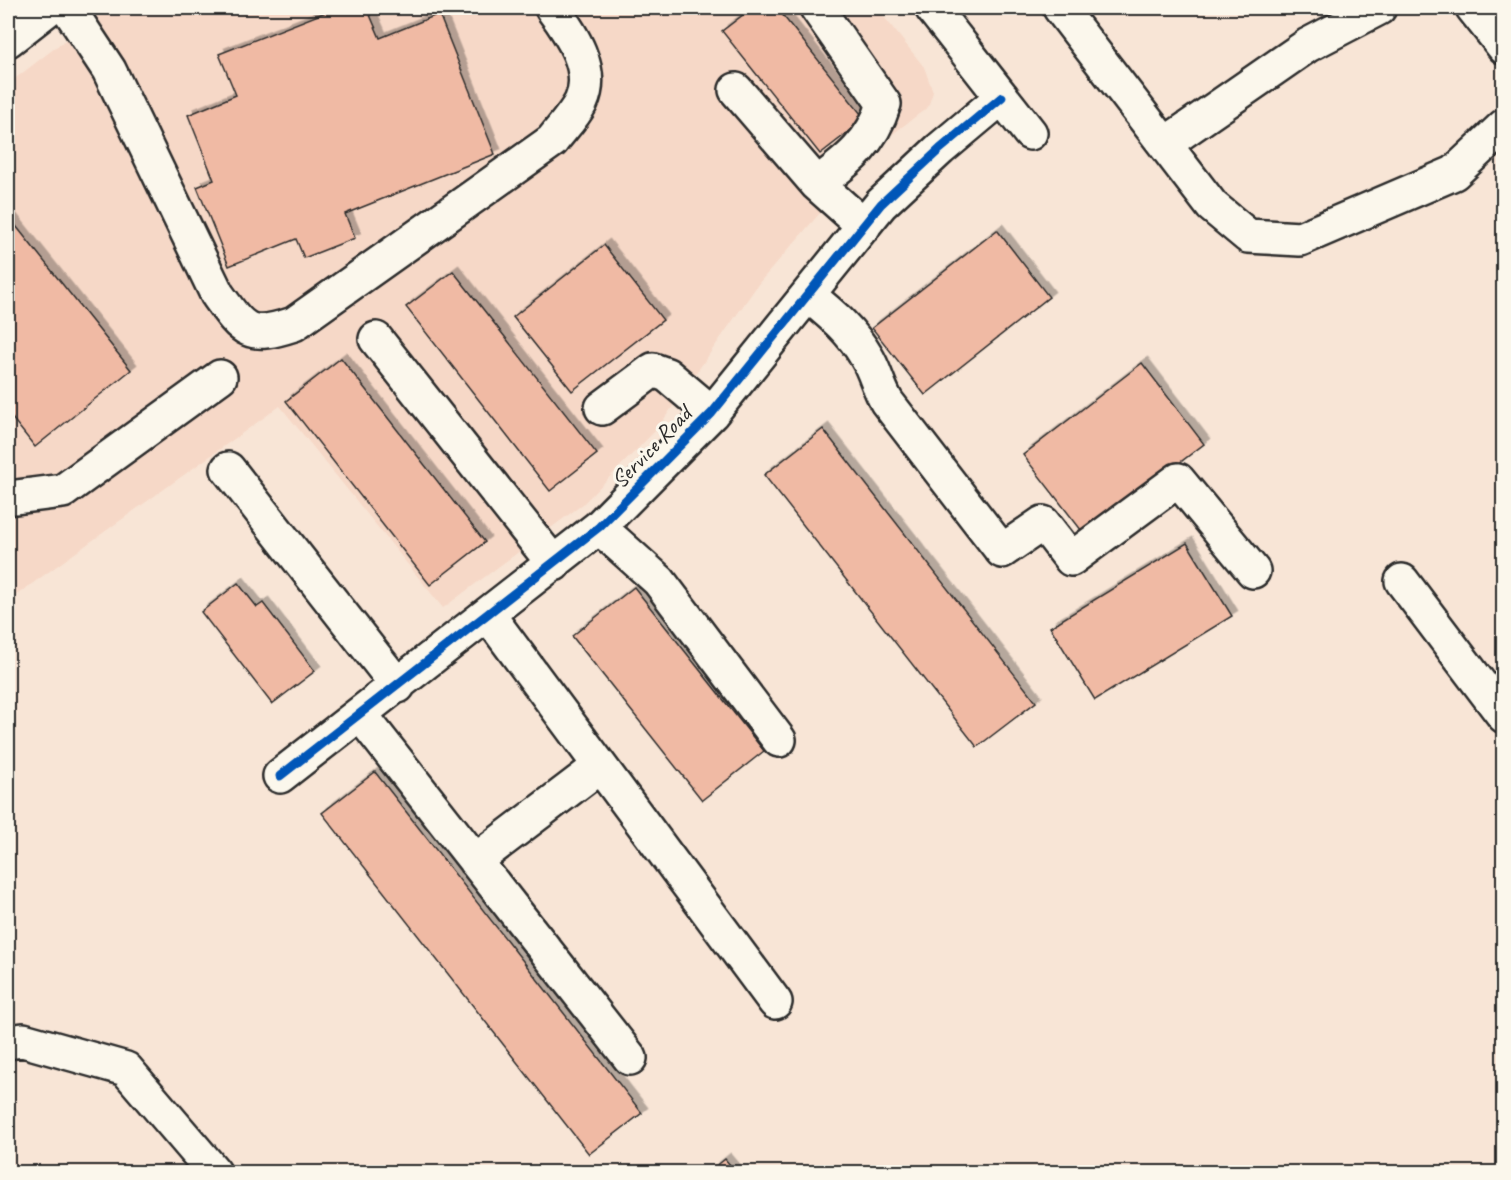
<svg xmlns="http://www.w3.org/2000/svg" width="1511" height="1180" viewBox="0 0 1511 1180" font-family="Caveat,sans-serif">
<defs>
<filter id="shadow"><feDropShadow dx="5.5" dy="-5.5" stdDeviation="0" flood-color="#0004"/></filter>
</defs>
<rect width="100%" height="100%" fill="#f8e5d6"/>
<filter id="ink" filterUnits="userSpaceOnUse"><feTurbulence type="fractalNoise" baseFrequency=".0167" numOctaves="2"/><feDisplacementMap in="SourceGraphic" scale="12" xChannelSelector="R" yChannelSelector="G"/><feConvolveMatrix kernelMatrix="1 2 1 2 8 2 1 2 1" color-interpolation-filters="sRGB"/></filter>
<g filter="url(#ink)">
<!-- built -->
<path fill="#f6d8c7" d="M107 8H877L924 67 933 92 928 107 881 143 759 283 657 429 583 504 443 608 280 406 8 601V84Z"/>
<!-- building -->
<path fill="#f0baa4" stroke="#2b2b2b" stroke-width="1.5" filter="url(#shadow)" d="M336 8H367L380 38 439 14 495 154 345 214 355 238 304 258 296 239 229 266 197 187 214 180 188 115 236 95 219 54Z
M752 8H777L865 119 820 154 722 31Z
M8 216 131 370 35 447 8 413Z
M997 230 1049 297 925 395 872 328Z
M604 245 663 320 572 391 513 317Z
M453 271 597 454 550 491 406 307Z
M341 358 485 542 430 585 286 401Z
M1142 363 1204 444 1085 535 1023 455Z
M823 429 1036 702 977 747 764 475Z
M1187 543 1232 616 1095 700 1050 627Z
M238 583 257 607 263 603 315 671 272 704 201 612Z
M634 587 764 751 702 800 572 636Z
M375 772 642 1113 589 1154 322 813Z
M725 1159 736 1172H709Z"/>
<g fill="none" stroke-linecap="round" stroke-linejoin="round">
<!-- minor casing -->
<g stroke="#2b2b2b" stroke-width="38">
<path id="minor" d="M68 8 109 70 217 294C244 332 248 339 294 324L552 141C561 129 574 116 581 102 596 70 571 33 552 8
M817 8 884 104C872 143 848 161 817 184
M932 8 1030 133
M1060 8 1212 206 1248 236 1300 239 1454 173 1504 126
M1473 8 1504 47
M8 40 49 8
M736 90 817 184 864 226
M1165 144 1308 45 1379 8
M808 295C831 314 851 330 866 356 875 370 878 387 887 402L1002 551 1043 523 1071 559 1178 480 1253 571
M376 339 554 564
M602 408 653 370 667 375 712 413
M228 469 398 686
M8 498 63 491 220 377
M599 527 659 581 779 740
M1402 581 1504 716
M489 616 775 1002
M360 714 630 1058
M280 776 599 527 712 413 881 204 940 149 1002 97
M475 861 600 766
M8 1042 23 1040 126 1069 214 1172"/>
</g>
<!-- minor -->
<use href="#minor" stroke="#fbf7ec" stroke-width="33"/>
<!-- cycleway casing -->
<g stroke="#fbf7ec" stroke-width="13">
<path id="cycleway" d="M280 776 599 527 712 413 881 204 940 149 1002 97"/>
</g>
<!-- cycleway -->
<use href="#cycleway" stroke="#0057b8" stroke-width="9"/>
</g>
</g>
<g text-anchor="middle" stroke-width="6" stroke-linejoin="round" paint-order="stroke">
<!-- street labels -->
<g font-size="24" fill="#2b2b2b" stroke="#fbf7ec">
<text transform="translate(651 447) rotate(-46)" y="8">Service Road</text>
</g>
</g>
<!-- margin -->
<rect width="1511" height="1180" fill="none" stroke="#fbf7ec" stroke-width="30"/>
<rect x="15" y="15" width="1481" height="1150" fill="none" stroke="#2b2b2b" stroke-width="2" filter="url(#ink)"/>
</svg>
